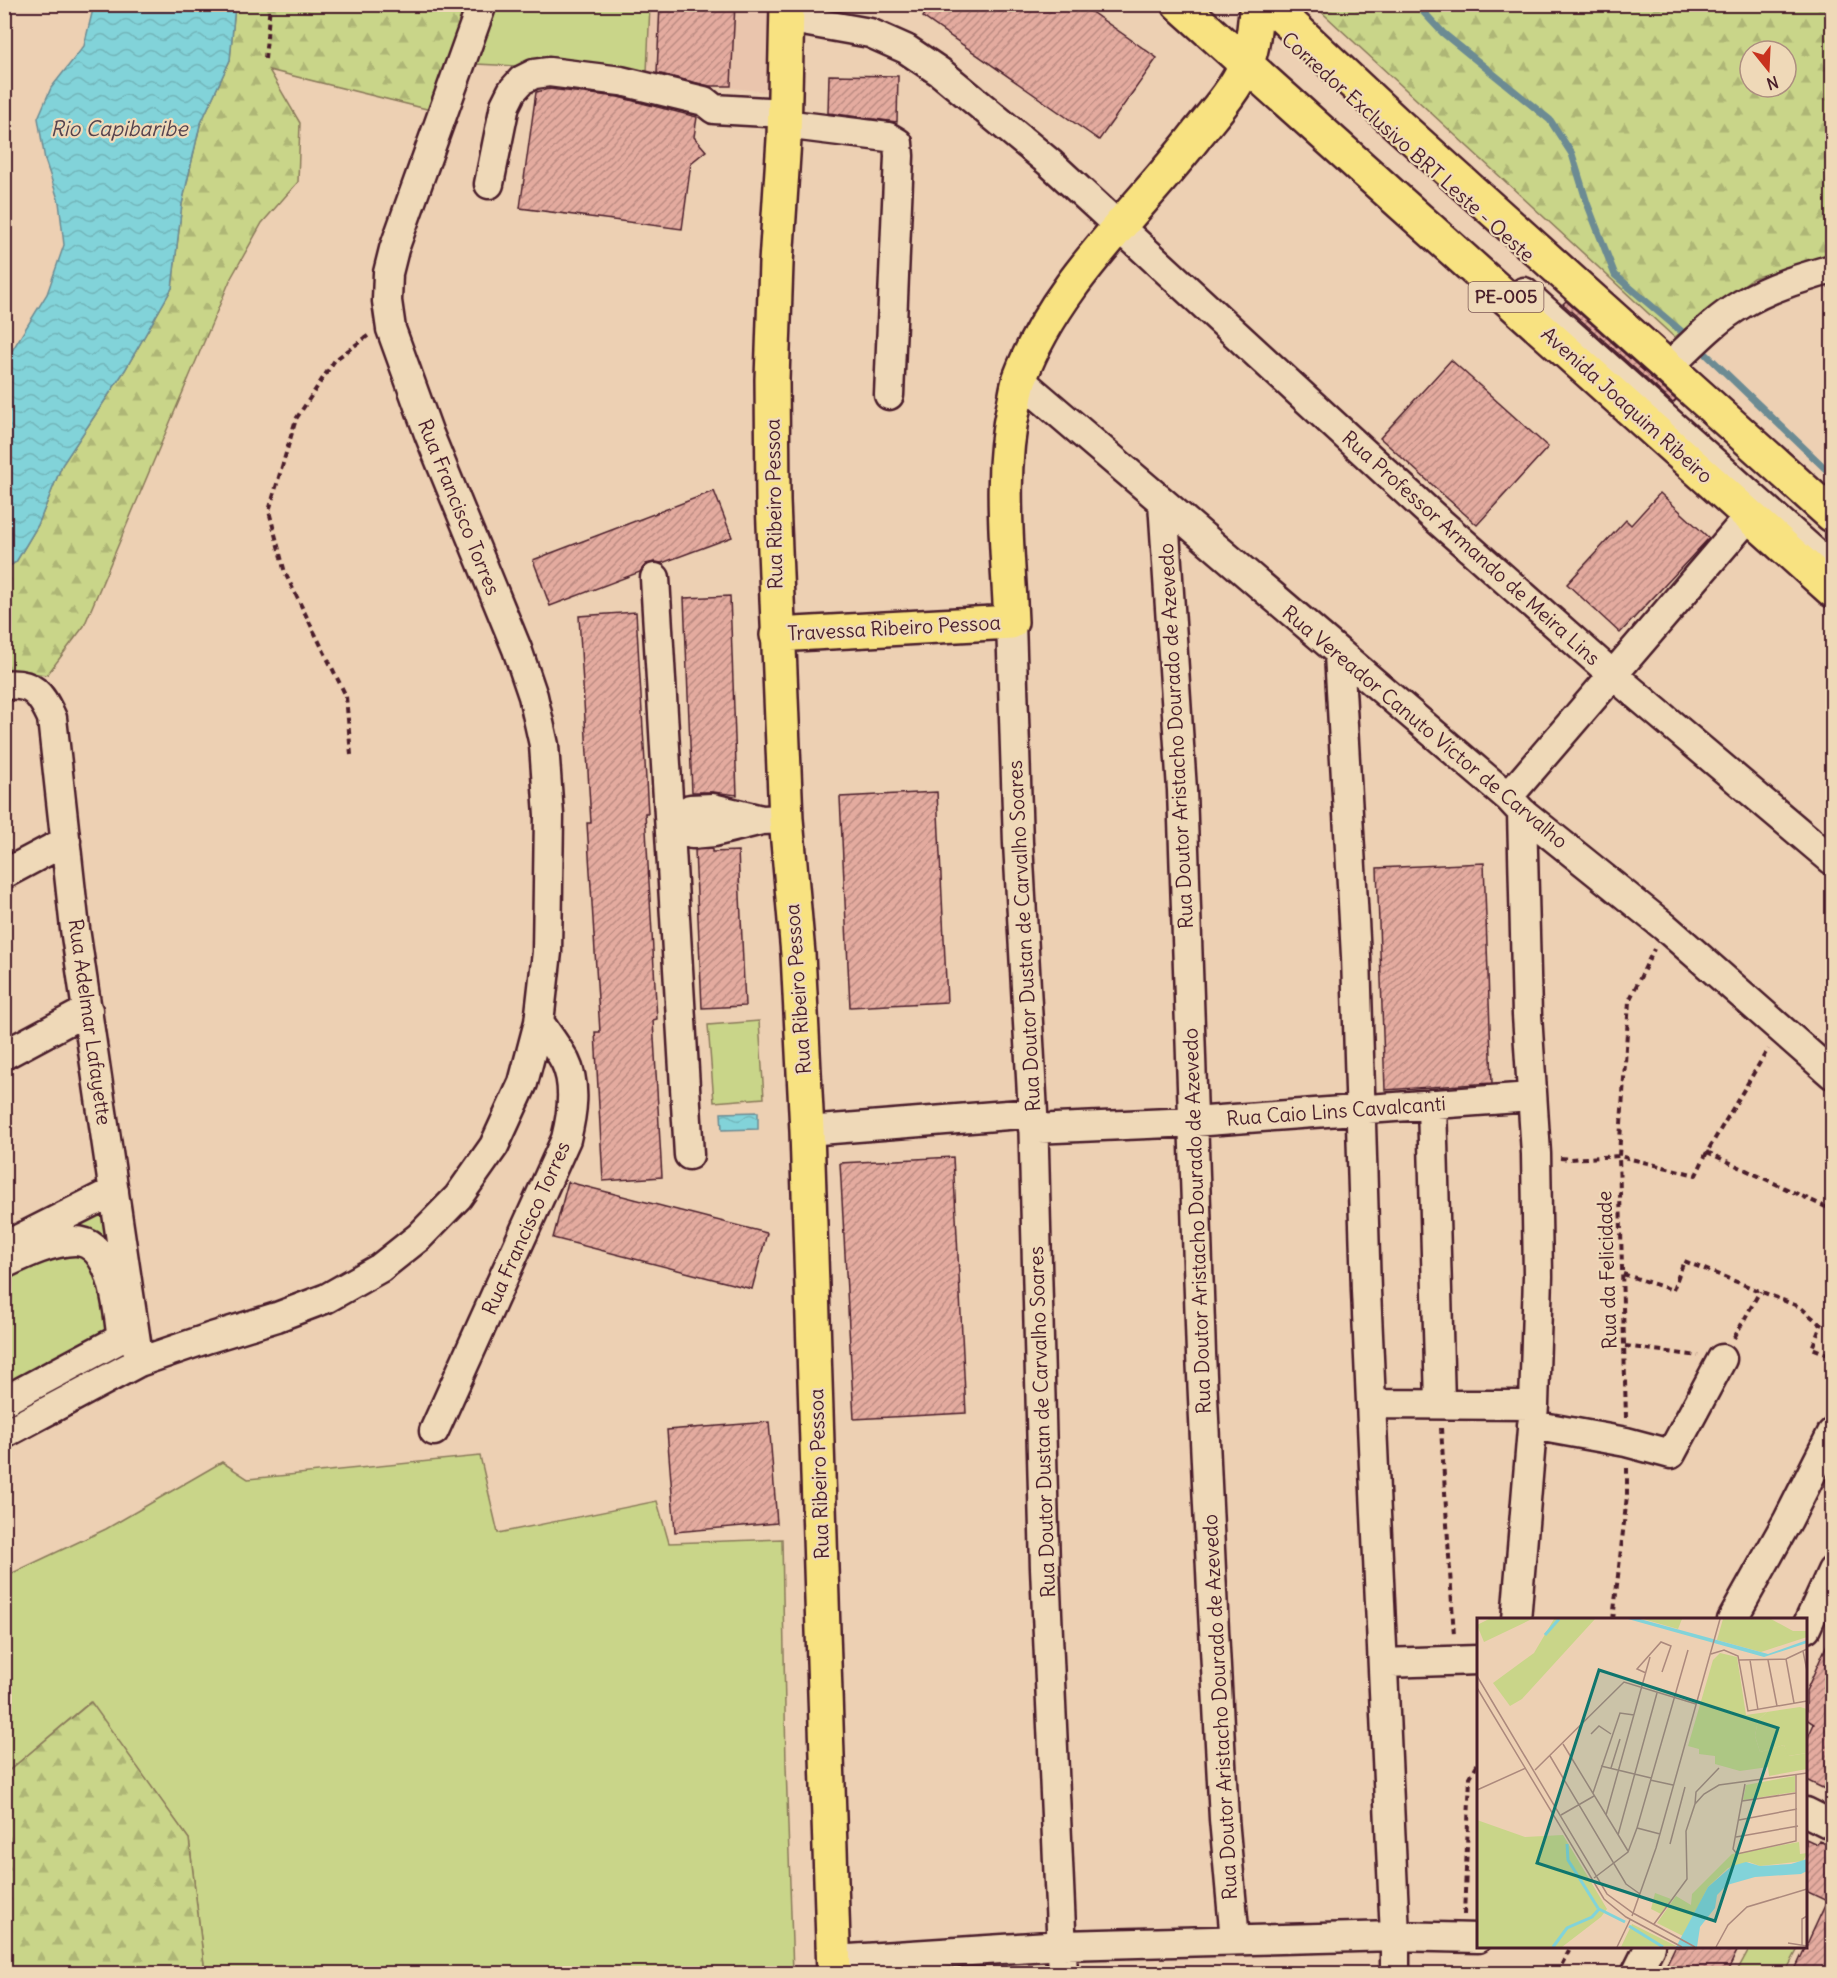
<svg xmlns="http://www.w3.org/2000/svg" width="1837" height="1978" viewBox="0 0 1837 1978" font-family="Delius,sans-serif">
<defs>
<pattern id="forest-firs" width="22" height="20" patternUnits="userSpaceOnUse" patternTransform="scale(1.5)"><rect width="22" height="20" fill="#c9d589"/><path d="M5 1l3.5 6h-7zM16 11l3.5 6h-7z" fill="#aeb676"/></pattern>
<pattern id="water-waves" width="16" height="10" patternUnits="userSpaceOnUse" patternTransform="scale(1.5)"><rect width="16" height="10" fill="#82d3d9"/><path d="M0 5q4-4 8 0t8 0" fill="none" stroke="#72b5ba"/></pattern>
<pattern id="building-hatch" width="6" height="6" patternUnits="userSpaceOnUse" patternTransform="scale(1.5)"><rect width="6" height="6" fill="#e4ab9f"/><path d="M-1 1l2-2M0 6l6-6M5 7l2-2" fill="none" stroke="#bb8b82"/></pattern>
</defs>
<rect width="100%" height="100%" fill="#edd0b3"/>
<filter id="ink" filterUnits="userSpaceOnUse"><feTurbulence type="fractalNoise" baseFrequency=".0167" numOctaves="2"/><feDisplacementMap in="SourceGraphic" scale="12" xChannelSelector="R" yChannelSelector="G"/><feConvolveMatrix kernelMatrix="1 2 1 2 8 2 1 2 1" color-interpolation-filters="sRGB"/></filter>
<g filter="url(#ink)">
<!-- built -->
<path fill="#eac5ad" d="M495 5H771L767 92 556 68 476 64Z"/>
<!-- green -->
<path fill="#c9d589" stroke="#8a7a5a" stroke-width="1.5" d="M495 5H650L647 72 476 64Z
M759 1021 764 1098 714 1102 708 1025Z
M106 1203 132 1356 5 1424V1256Z
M480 1456 498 1533 657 1501 669 1543 782 1539 786 1766 793 1973H205L189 1839 90 1702 5 1774 4 1577 106 1529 222 1462 248 1479Z
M1750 1947V1946L1799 1947 1785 1973H1736Z"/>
<!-- forest -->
<path fill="url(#forest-firs)" stroke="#8a7a5a" stroke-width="1.5" fill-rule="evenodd" d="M235 5H476L443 113 269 70 300 123 298 182 262 223 231 278 84 626 47 675 20 672 5 676V569L16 562 38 525 62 465 125 370 172 288 182 204 200 125 230 60Z
M1314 5H1832V255L1753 278 1674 337ZM1750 51H1786V87H1750Z
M91 1702 189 1839 205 1973H5V1774Z"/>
<!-- water -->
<path fill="url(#water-waves)" stroke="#6c8b93" stroke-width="1.5" d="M94 5H235L230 60 200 125 182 204 172 288 125 370 62 465 38 525 16 562 5 569V362L47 294 64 245 59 202 45 160 38 118 51 88 84 46Z
M758 1112V1129L722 1130 721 1113Z"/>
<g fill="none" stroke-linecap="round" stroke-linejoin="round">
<!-- stream -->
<path stroke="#6c8b93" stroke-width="7" d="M1416 4 1443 33 1550 120 1572 154 1587 203 1615 275 1681 331
M1707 355 1832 475"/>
</g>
<!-- building -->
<path fill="url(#building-hatch)" stroke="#4a1f2b" stroke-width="1.5" d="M660 4H735L731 86H709L657 73Z
M932 4H1080L1157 58 1099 140 923 17Z
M829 75 898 76 897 122 828 113Z
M549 89 618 97 697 117 694 137 706 151 691 163 682 229 520 208 536 92Z
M1566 301 1676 400 1673 403 1563 304Z
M1451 360 1548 447 1477 525 1380 438Z
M714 491 732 537 662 563 655 562 646 564 640 572 550 606 533 560Z
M1660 493 1709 538 1620 633 1567 584 1626 520 1631 525Z
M730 596 737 795 713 792H692L684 598Z
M636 612 648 813H645L657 1019 653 1020 662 1177 603 1181 595 1032H600L587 823H591L579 616Z
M937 792 947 1002 850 1007 840 797Z
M712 849V852L738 851 745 1006 702 1008 695 850Z
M1484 863 1492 1083 1385 1090 1377 868Z
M953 1157 966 1413 854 1419 840 1163Z
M568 1182 767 1233 752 1289 553 1238Z
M769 1422 777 1523 675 1532 667 1430Z
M1833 1631V1793L1806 1780V1741L1814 1724 1806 1719V1691Z
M1806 1839 1817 1844 1819 1840 1833 1846V1974H1793L1827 1901 1806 1891Z
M1675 1947H1739L1726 1974H1662Z"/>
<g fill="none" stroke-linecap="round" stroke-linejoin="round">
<!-- minor casing -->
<g stroke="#4a1f2b" stroke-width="33">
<path id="minor" d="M786 18 870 33 906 49 940 72 1050 163 1432 515 1613 675 1832 860
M784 124 888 137 898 143 899 156 889 395
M489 184 505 105 512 91 522 80 534 74 549 72 621 81 704 101 714 109 784 113
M1524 292 1832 568
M1668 367C1691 346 1714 320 1742 304 1770 287 1801 278 1832 269
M1019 379 1508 797 1522 812 1665 927 1832 1074
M1163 502 1182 790 1201 1354 1212 1592 1224 1819 1235 1940
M655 578 689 1155
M1011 622 1018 843 1033 1113 1045 1568 1063 1974
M1339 654 1356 956 1366 1291 1395 1936V1974
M4 685C33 682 41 694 52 718L75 929 139 1362
M1508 797 1750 515
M762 820 713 808 690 809 671 823 692 834 714 832 762 820 786 819
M4 874 66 841
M4 1055 88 1010
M1432 1104 1440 1404
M1033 1129 1193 1122 1531 1097
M807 1131 1033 1113
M7 1245 114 1191
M4 1264C25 1254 52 1241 75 1241 112 1241 118 1307 121 1333L120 1339 4 1401
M1371 1404 1534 1405
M1532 1425 1626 1442 1671 1454 1722 1359
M434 1431 566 1139C572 1115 577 1085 565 1061 558 1048 548 1035 539 1022
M4 1434 139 1362 209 1338 277 1317 327 1298 380 1268 419 1237 458 1197 494 1146 523 1083 539 1022 547 952 549 815 544 745 533 696 517 649 429 434 391 329 387 301 388 273 394 249 482 4
M1516 1620 1534 1405 1538 1276 1536 1154 1527 1015 1522 812
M1732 1620 1788 1520 1832 1433
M1806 1628 1832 1571
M1383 1663 1478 1660
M1806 1812 1832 1825
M834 1960 1063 1945 1395 1936 1478 1938
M1636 1974 1650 1946"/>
</g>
<!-- major casing -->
<g stroke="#4a1f2b" stroke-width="38">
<path id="major" d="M787 4 784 139 776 263 772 379 773 501 786 819 798 954 807 1131 834 1974
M1179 4 1832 590
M1269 4 1396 123 1832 515
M777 635 1011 622C1008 550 998 475 1014 405 1016 396 1017 386 1020 378 1056 282 1137 213 1198 133 1215 112 1234 91 1245 67 1254 49 1254 24 1257 4"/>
</g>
<!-- path -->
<path stroke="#4a1f2b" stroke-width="4" stroke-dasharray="6 4.5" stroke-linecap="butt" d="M265 59 270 4
M351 755 346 696 285 573 269 511 296 419 335 360 369 335
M1707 1152 1832 1210
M1560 1158 1570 1159 1619 1156 1696 1175 1707 1152 1768 1049
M1623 1274 1673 1290 1684 1261 1800 1307 1821 1325 1812 1348 1832 1356
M1734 1338 1760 1291
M1625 1346 1698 1356
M1626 1418 1619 1156 1629 1001 1654 949
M1441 1428 1454 1636
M1613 1620 1627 1496V1468
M1464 1915 1470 1777 1478 1763
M1557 1974 1571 1946"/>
<!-- minor -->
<use href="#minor" stroke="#efd9b8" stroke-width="28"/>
<!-- major -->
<use href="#major" stroke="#f8e281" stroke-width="33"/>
</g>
</g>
<g text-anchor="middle" stroke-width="4.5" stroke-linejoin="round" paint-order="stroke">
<!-- shield labels -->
<rect fill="#efd9b8" stroke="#7c5755" stroke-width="1.5" x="1468.5" y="282" width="75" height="30" rx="4.5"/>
<g font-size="18" font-weight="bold" fill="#4a1f2b">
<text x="1506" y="303">PE-005</text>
</g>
<!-- street labels -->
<g font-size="20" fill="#4a1f2b" stroke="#efd9b8">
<text transform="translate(1408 147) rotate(42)" y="7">Corredor Exclusivo BRT Leste - Oeste</text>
<text transform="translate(1627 405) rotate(42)" y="7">Avenida Joaquim Ribeiro</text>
<text transform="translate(774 504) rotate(-91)" y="7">Rua Ribeiro Pessoa</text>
<text transform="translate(459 507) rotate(68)" y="7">Rua Francisco Torres</text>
<text transform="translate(1471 548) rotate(42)" y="7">Rua Professor Armando de Meira Lins</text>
<text transform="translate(894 628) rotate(-3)" y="7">Travessa Ribeiro Pessoa</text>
<text transform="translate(1425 727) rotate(40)" y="7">Rua Vereador Canuto Víctor de Carvalho</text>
<text transform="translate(1176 736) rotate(-93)" y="7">Rua Doutor Aristacho Dourado de Azevedo</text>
<text transform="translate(1024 936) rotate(-93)" y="7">Rua Doutor Dustan de Carvalho Soares</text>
<text transform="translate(798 989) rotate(-94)" y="7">Rua Ribeiro Pessoa</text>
<text transform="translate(90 1022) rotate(82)" y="7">Rua Adelmar Lafayette</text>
<text transform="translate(1336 1111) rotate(-4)" y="7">Rua Caio Lins Cavalcanti</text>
<text transform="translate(1197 1221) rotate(-92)" y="7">Rua Doutor Aristacho Dourado de Azevedo</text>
<text transform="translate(526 1228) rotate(-66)" y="7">Rua Francisco Torres</text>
<text transform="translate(1607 1270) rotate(-92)" y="7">Rua da Felicidade</text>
<text transform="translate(1042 1422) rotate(-92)" y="7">Rua Doutor Dustan de Carvalho Soares</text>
<text transform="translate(819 1474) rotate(-92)" y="7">Rua Ribeiro Pessoa</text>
<text transform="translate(1220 1707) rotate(-93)" y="7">Rua Doutor Aristacho Dourado de Azevedo</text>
</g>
<!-- water labels -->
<g font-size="21" font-style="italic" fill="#55434e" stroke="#efd9b8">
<text x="119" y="136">Rio Capibaribe</text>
</g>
</g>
<!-- overview -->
<g transform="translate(1477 1618)">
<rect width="330" height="330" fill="#edd0b3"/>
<path d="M12 1H55L7 24 0 7ZM166 1H205L201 11ZM243 35 260 39 269 97 290 94 281 102 278 118 283 134 307 127 312 138 330 135V151L292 158 291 149 263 153 238 146V138L222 136V131L211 128 236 42ZM318 158V174L266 182 269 167ZM178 275 194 281 184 296 174 291ZM155 306 199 328 144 329Z" fill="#c9d589"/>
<path d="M246 1H294L316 13H330V19L284 34 240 22ZM323 89 330 91V135L311 138 307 127 283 134 278 118 281 102 290 94ZM0 202 48 219 86 217 130 291 124 299 85 329H0ZM322 224 323 236 330 235 326 243 283 248 272 244 251 250 231 269 206 318 180 305 199 278 214 287 215 276 255 236Z" fill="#c9d589"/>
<path d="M77 1H118L45 81 33 88 16 65 57 35Z" fill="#c9d589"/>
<path d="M151 1H163L291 36 330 22V25L287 39ZM330 241V253L324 256 278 259 250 267 240 277 238 290 223 309 220 329H199L231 269 255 248 269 244 283 248 314 246Z" fill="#82d3d9"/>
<path fill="none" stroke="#82d3d9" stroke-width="3" d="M68 17 82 1M90 226 91 242 121 290M152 308 186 329M76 329 90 310 115 299 122 291 148 304"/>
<path fill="none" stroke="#ac897d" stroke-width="1.5" d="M326 33 330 53M234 36 247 32 261 38 271 93 330 83M309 41 317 85M262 42 309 41 330 31M273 42 281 92M291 42 300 88M169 55 160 51 184 24 194 28 185 54M0 58 130 276 156 295 218 329M0 70 127 281 149 299 205 329M114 116 122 108 134 116M86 126 151 233M73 138 149 266 163 276M124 148 174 160M134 150 143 121M58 152 147 64 219 86M173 162 196 167M268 166 256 231 260 236 319 223V157M0 172 49 150M116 175 143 95 157 97M265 183 319 175M218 186 219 174 242 150M84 197 117 178M129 197 173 39M262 202 320 191M160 210 211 32M141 217 180 75M259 219 321 208M193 226 208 169M117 260 151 234 160 210 183 216M155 298 179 230 243 1M177 306 210 261 209 213 218 186 227 176 242 167 330 155M311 325 330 328M325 327V301L330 298M140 329 153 302M239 329 251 307 270 289 330 271"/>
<path fill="#0f766e" fill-opacity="0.15" stroke="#0f766e" stroke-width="3" d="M122 52 301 110 238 303 60 245Z"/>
<rect width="330" height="330" fill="none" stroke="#4a1f2b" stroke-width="3"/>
</g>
<!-- margin -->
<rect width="1837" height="1978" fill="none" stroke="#efd9b8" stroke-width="24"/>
<rect x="12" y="12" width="1813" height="1954" fill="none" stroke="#4a1f2b" stroke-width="2" filter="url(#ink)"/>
<!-- north arrow -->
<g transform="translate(1768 69) rotate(162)"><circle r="28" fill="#efd9b8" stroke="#ad8f80" stroke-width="1.5"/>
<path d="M0-4.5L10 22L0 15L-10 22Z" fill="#c8321e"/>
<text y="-9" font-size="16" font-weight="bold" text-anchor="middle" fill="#4a1f2b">N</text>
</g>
</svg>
